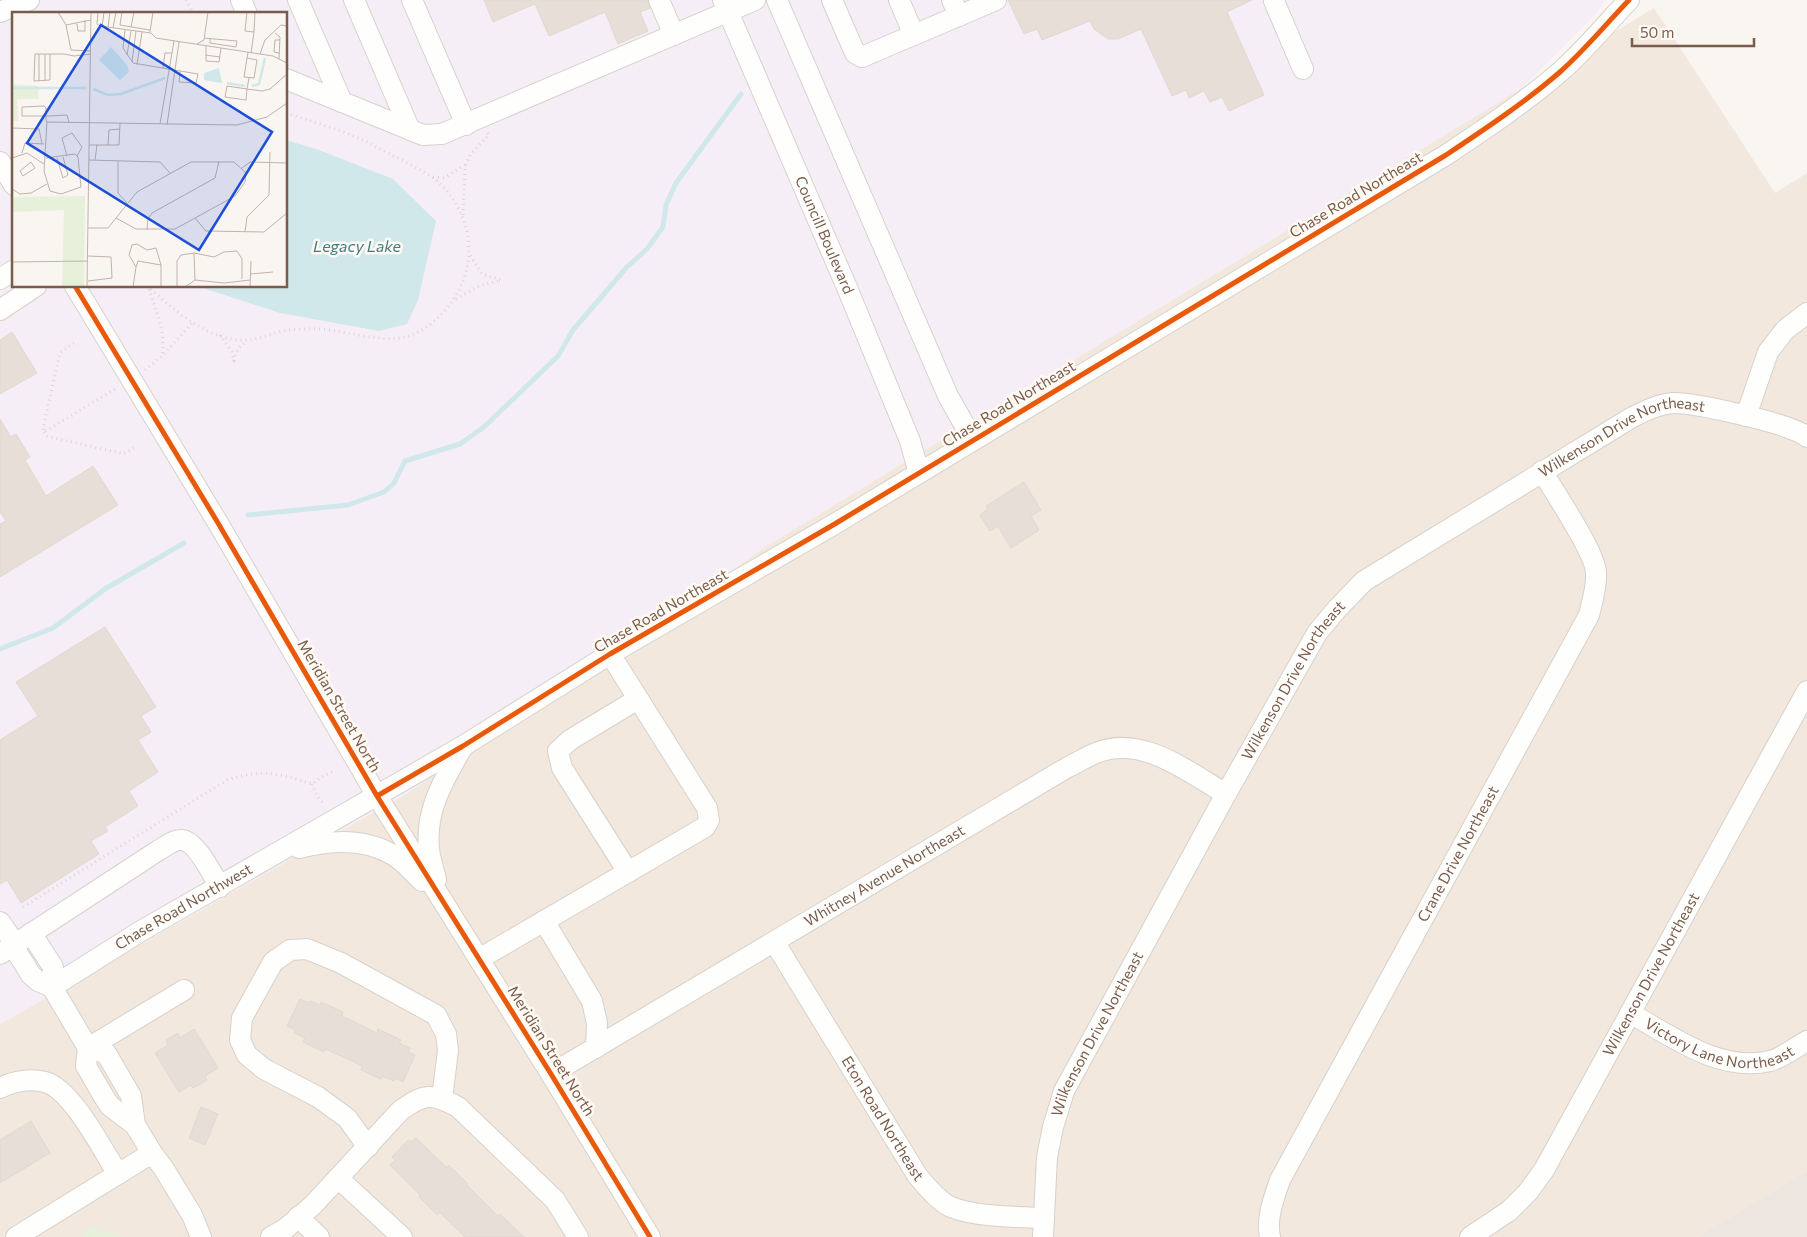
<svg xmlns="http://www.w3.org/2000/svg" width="1807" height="1237" viewBox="0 0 1807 1237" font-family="Commissioner,sans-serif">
<rect width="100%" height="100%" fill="#f9f5f0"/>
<!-- residential -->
<path fill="#f2e8de" d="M1654 8 1775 193 1807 173V1171L1697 1237H0V1024L406 794 768 545Z"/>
<!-- industrial -->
<path fill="#ede5e0" d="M1807 1171V1237H1697Z"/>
<!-- education -->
<path fill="#f6eef6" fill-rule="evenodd" d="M0 0H1605L1596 14 1522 88 768 545 406 794 0 1024ZM14 14H286V286H14Z"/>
<!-- green -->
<path fill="#e7f0db" d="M86 1226 125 1237H83Z"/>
<!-- water -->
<path fill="#d0e8ea" d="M286 140 319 150 393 179 436 221 418 300 407 324 379 331 280 313 197 286H286Z"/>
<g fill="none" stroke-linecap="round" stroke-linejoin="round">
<!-- stream -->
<path stroke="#d0e8ea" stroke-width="5" d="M248 515 348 505 384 492 394 483 405 461 460 444 484 427 558 356 573 330 627 267 647 249 663 227 666 205 676 183 741 94
M0 649 53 628 105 589 184 543"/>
</g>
<!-- building -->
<path fill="#e6ded7" stroke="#e2d8d2" d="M484 0H647L650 8 640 12 648 31 618 44 605 12 549 36 535 4 493 22Z
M1008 0H1252L1227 12 1264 95 1229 111 1222 97 1210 102 1204 91 1189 98 1186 90 1172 96 1141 29 1118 39H1108L1094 29 1090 21 1042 40 1037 29 1024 34Z
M12 332 37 373 0 394V340Z
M0 419 11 437 16 434 30 457 25 460 46 496 93 466 118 505 0 577V524L6 521 0 512Z
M1024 482 1041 510 1031 516 1039 530 1011 548 998 526 990 531 980 515 988 509 986 506Z
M105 627 156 707 141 716 151 732 138 740 158 772 129 791 138 806 105 827 108 831 91 841 99 854 21 903 7 880 0 884V740L38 716 16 682Z
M300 999 308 1003 310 1001 320 1005 321 1002 343 1012 342 1016 377 1033 378 1029 401 1040 399 1043 410 1048 408 1052 415 1055 403 1082 395 1078 394 1081 382 1076 381 1079 361 1070 362 1066 352 1061 325 1049 324 1052 303 1042 305 1038 294 1033 295 1030 287 1026Z
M194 1029 218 1068 205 1076 207 1080 193 1088 191 1085 179 1092 155 1053 168 1045 166 1040 178 1033 180 1038Z
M201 1107 218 1114 205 1145 189 1138Z
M31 1121 50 1153 0 1183V1140Z
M416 1138 447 1168 449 1165 468 1184 467 1185 498 1216 500 1214 524 1237H465L439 1212 437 1215 419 1197 420 1195 390 1165 395 1160 392 1157 408 1140 411 1142Z"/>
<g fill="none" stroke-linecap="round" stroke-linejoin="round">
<!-- minor casing -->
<g stroke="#d7d1cb" stroke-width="22">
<g id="minor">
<path d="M241 0 247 14"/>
<path d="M298 0 342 102"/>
<path d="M354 0 410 130"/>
<path d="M412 0 466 125"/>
<path d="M659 0 674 35"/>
<path id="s1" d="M723 0 848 290 910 441 919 473"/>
<path d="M777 0 948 396 973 440"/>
<path d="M832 0 855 53 862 57 996 0"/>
<path d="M899 0 914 35"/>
<path d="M952 0 959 16"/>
<path d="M1275 0 1274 1 1303 69"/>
<path d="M0 12 29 0"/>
<path d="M286 79 423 135 442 134 755 0"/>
<path d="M0 162 14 185"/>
<path d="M0 279 14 270"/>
<path d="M75 286 218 523 377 796 551 1074 650 1237"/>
<path d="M0 310 36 286"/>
<path d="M1746 416 1768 352 1785 330 1807 313"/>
<path d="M299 848C330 840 365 838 393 855 404 861 413 873 422 881"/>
<path d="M628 872 562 768 558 751 570 740 638 699"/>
<path d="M436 880C434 870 430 859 429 849 425 809 444 780 463 746"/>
<path d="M544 921 592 1001 597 1023 596 1048"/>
<path d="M0 922 15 944 18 954 31 975 38 981 52 987 53 967 31 933"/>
<path id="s2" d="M775 943 917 1175C925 1185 939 1202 951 1207 975 1217 1018 1217 1044 1218"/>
<path d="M0 954 159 850C166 846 173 840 181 840 196 840 212 874 220 887"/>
<path d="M479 959 705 827 709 820 707 808 610 654"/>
<path id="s3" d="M1630 1013C1671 1036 1720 1073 1770 1061 1782 1058 1796 1047 1807 1041"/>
<path id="s4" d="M88 1048 52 987 141 931 463 746 610 654 833 525 1446 155C1485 129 1524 103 1560 72 1585 50 1606 24 1629 0"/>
<path d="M88 1048 86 1066 104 1097 110 1106 135 1125 152 1153 164 1169 192 1215 201 1237"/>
<path d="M88 1048 184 990"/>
<path d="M88 1048 106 1053 131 1096 135 1125"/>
<path id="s5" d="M551 1074 1068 767C1077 763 1086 757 1096 753 1142 734 1188 772 1226 794"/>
<path d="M0 1088C14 1081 29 1078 45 1082 72 1089 103 1151 118 1174"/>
<path d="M368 1147 347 1118 318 1097 264 1069 247 1055 240 1040 242 1018 273 962 290 950 307 949 341 963 436 1015 446 1034 448 1051 442 1098"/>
<path d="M338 1178 402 1237"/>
<path d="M298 1217 319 1237"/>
<path d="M16 1237 152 1153"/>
<path d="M271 1237 285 1229 313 1205 400 1111C424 1093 432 1093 458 1107L555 1200 578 1237"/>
<path id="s6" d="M1043 1237 1047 1157 1053 1127 1064 1091 1226 794 1317 633 1337 609 1364 581 1631 418C1645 411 1658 404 1674 403 1695 403 1794 424 1807 437"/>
<path id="s7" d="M1270 1237C1266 1217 1274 1198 1280 1180L1589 615C1592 602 1597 587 1596 573 1596 553 1554 492 1542 471"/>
<path id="s8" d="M1470 1237 1509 1211 1528 1192 1544 1170 1807 691"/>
</g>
</g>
<!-- path -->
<path stroke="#dcd5d0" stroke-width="3" stroke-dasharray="1 4" stroke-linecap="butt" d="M186 0 194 14
M433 177 444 178 465 165
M463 215 465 167 470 155 489 135 487 133
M147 286C174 310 210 343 249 340 259 339 268 335 278 332 289 329 301 329 312 329 341 328 382 345 409 336 433 328 454 304 463 281 477 246 465 205 437 181 426 172 414 167 402 160 389 154 377 147 365 141 341 130 311 121 286 113
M149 289C156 311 166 332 162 355
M456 299 479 286 501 280 482 274 470 255
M220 335 232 352 234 361C236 351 239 347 247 341
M74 343 60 353 43 428 44 432 117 388
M145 370 162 356 192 323
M44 432 46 436 124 454 137 446
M312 784 317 796 323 803
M23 907 227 780C261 769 279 773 312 784L321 777 334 771"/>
<!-- minor -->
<use href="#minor" stroke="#fefefd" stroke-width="20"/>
<!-- cycleway casing -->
<g stroke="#fffaf3" stroke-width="8">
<path id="cycleway" d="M75 286 218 523 377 796 551 1074 650 1237
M377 796 463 746 610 654 833 525 1446 155C1485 129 1524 103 1560 72 1585 50 1606 24 1629 0"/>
</g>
<!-- cycleway -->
<use href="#cycleway" stroke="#e8590c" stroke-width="5"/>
</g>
<g text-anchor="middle" stroke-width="5" stroke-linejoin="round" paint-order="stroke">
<!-- street labels -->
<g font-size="15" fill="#7a5c4d" stroke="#fffaf3">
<text transform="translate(1356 195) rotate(-31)" y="5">Chase Road Northeast</text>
<text dy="5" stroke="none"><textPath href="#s1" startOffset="256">Councill Boulevard</textPath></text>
<text transform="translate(1009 404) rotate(-31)" y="5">Chase Road Northeast</text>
<text dy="5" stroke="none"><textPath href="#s6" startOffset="1040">Wilkenson Drive Northeast</textPath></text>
<text transform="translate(661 611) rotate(-30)" y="5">Chase Road Northeast</text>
<text dy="5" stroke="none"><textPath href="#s6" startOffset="619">Wilkenson Drive Northeast</textPath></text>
<text transform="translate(339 706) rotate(60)" y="5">Meridian Street North</text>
<text dy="5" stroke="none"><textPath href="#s7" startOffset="430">Crane Drive Northeast</textPath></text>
<text dy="5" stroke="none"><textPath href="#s5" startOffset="388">Whitney Avenue Northeast</textPath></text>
<text dy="5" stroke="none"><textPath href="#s4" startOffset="225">Chase Road Northwest</textPath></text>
<text dy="5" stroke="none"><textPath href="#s8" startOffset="324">Wilkenson Drive Northeast</textPath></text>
<text dy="5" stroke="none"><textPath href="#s3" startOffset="98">Victory Lane Northeast</textPath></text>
<text dy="5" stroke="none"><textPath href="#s6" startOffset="214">Wilkenson Drive Northeast</textPath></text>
<text transform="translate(551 1051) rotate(58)" y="5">Meridian Street North</text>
<text dy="5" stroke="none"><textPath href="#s2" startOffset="206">Eton Road Northeast</textPath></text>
</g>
<!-- water labels -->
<g font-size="16" font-style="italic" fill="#437c86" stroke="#fffaf3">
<text x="357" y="252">Legacy Lake</text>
</g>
</g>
<!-- overview -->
<g transform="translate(12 12)">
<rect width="275" height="275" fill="#f9f5f0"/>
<path d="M0 72 26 74 27 87H5L6 109H0ZM73 184 72 275H50L52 198 0 200V185Z" fill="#e7f0db"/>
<path d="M99 35 115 53 117 60 108 68 87 48ZM207 56 210 71 192 68V61Z" fill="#d0e8ea"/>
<path fill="none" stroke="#d0e8ea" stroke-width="2.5" d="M215 71 233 74M240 74 247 72 253 46M0 76H74M81 77 96 83 109 82 153 66"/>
<path fill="none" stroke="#c2b3aa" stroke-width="1" d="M46 0 54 13 59 38 79 39M86 0 85 12 88 14 139 21M110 0 108 13 138 18M235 0 233 19 242 20 243 0M65 12 66 19H73V8M54 13 79 8M90 15 92 0M96 15 98 0M119 15 122 0M101 16 104 0M113 18 111 36 121 51 186 62 184 71 167 70 168 59M138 20 141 0M139 21 144 26 261 44 275 51M263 21 268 25 267 47M192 26 225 29 224 35 198 31V27M185 32 192 28 196 0M194 34V49L207 50 209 36M239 41 242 20M267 41 262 40 263 28H268M38 42V68L22 69 23 42H52L62 44 79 42M248 42 253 28 269 13 275 14M115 43 119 19M193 43 208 45M235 46 245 48 242 66 232 65 236 40M120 50 124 19M125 53 130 20M151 56 153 41H160M237 66 235 77 250 79 258 77 275 62M27 69V42M33 69V42M215 74 235 77 234 88 213 85ZM35 110 34 108V96L32 94 10 95V104H37L55 103 57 110M148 112 162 29M155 113 167 30M0 116 27 117 30 132M77 133H107L108 111M96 133 97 118 108 117M10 141 13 131 32 132M55 144 50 126 60 121 70 135 65 144M0 146 15 141 32 152M34 146 63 142 66 145 69 175 49 182 38 179 32 159 35 110 225 113 255 105 275 91M45 146 51 166 56 163 51 145M77 148 148 150 158 161M83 148 85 133M106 149V181L115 191M19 150 23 156 11 164 8 159ZM230 156 238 150 275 151M0 177 8 182 19 181 35 172M183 206 194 219 252 220 275 201M76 216H96L125 180 179 150H222L234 161 233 170 223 184 163 217H124L104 206M135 218 136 207 140 201 203 166 207 149M233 220 235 205 257 183 258 140M182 241 183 268M0 250 76 249M124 255 126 249 149 253V275M238 262 261 260M76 269 100 266 99 245 76 244M75 275 79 0M121 275 124 255 117 243 120 233 125 232 135 238 144 236 149 253M165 275V249L169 243 182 241 202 245 212 240 225 239 230 247V267M173 275 183 268 212 271 238 268M238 275 239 249"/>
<path fill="#1d4ed8" fill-opacity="0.15" stroke="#1d4ed8" stroke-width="2.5" d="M89 13 260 120 187 238 15 131Z"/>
<rect width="275" height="275" fill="none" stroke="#7a5c4d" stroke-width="2.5"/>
</g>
<!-- scale -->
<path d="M1632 38v8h122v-8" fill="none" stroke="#7a5c4d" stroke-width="2.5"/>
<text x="1640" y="38" font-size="15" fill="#7a5c4d" stroke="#fffaf3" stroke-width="4" paint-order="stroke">50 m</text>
</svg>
